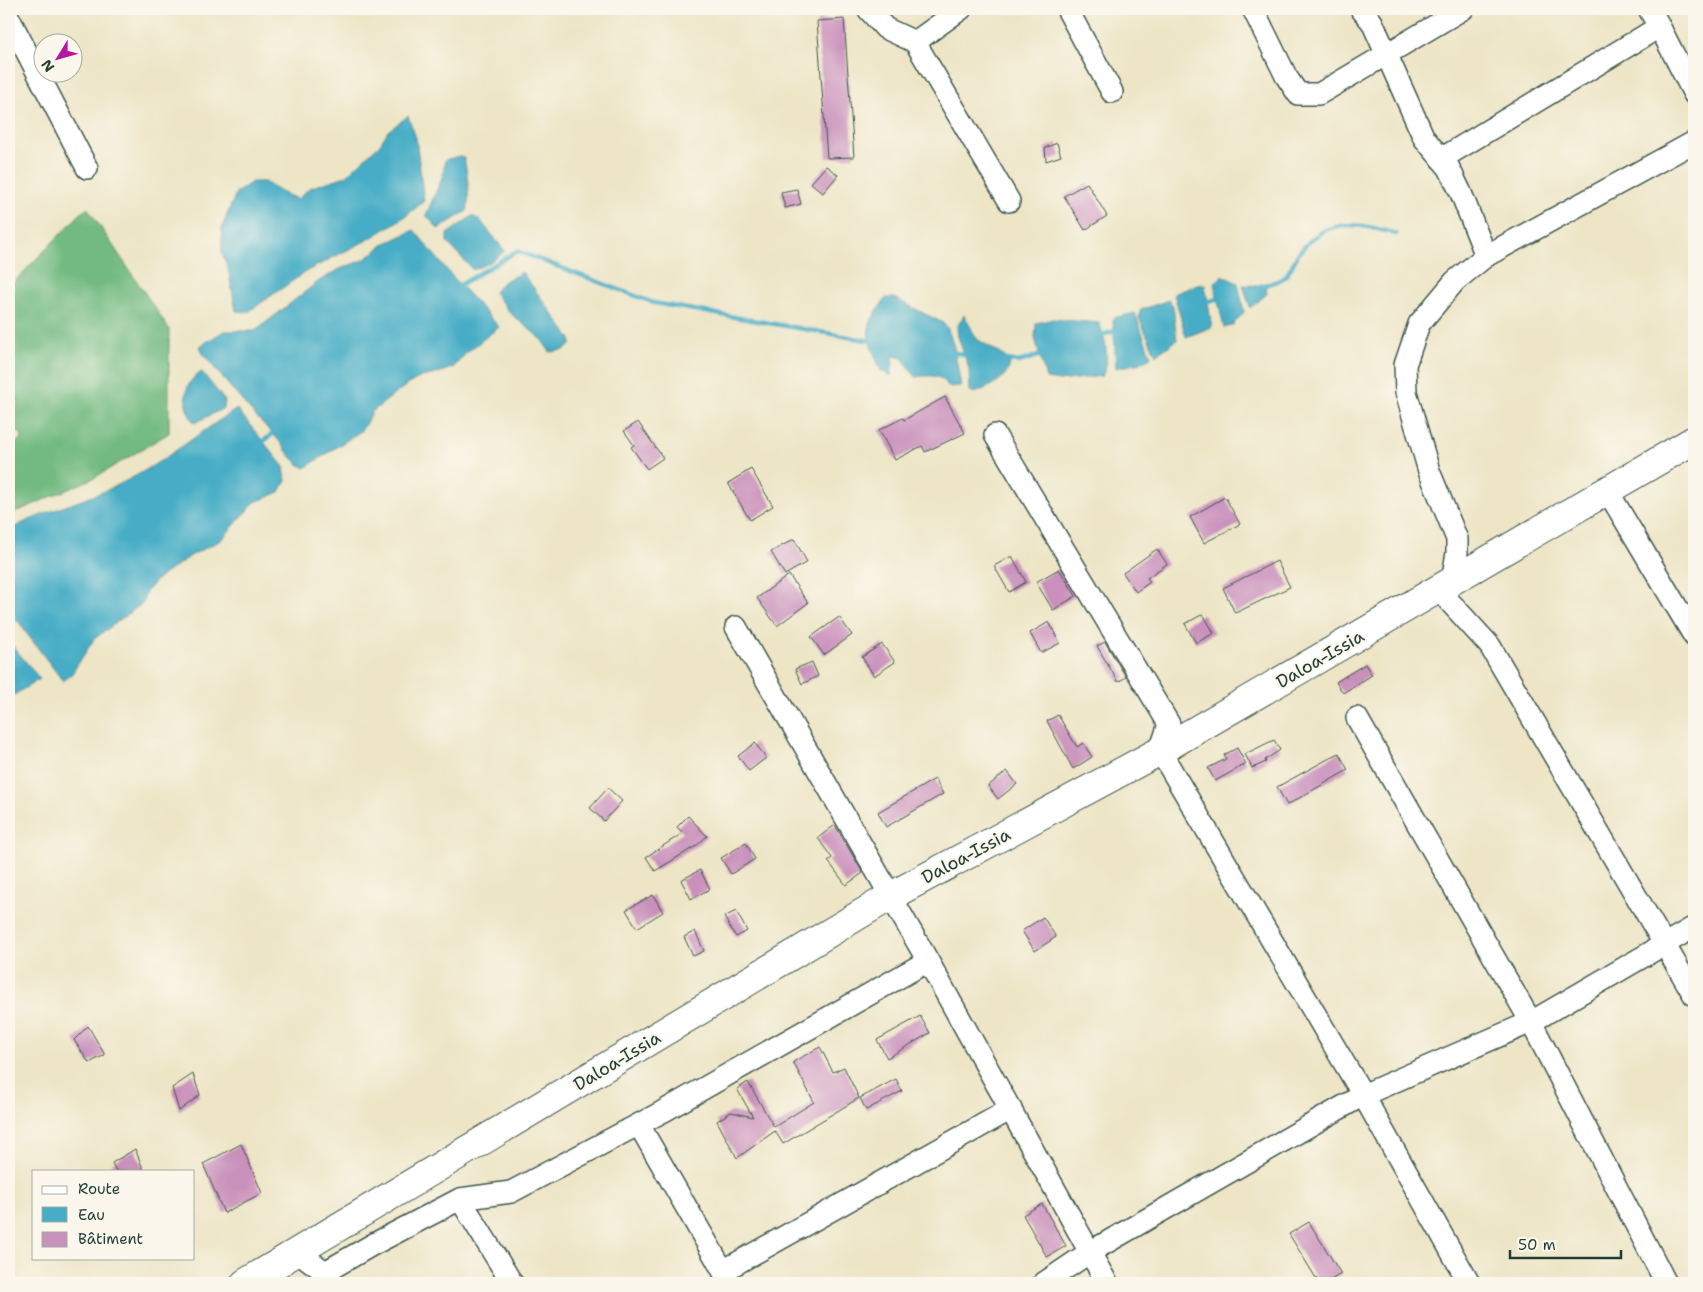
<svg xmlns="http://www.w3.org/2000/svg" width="1703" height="1292" viewBox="0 0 1703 1292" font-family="'Shantell Sans',sans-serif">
<rect width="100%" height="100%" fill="#fbf7ec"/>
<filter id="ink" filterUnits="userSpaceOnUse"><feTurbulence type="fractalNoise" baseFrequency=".02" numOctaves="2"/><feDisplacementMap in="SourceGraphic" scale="10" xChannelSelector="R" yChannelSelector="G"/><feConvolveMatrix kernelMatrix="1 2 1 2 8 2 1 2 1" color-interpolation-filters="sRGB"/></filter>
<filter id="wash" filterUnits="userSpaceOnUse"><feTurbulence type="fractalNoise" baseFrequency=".0096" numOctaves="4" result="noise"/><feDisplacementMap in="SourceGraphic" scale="20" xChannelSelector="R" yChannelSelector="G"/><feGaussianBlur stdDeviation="1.12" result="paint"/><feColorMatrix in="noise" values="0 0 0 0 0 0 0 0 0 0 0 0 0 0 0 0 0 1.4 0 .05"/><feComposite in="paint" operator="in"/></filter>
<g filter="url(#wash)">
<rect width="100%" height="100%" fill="#ede5c6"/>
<!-- forest -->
<path fill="#72ba81" stroke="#487c5a" d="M87 207 169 329V433L94 478 9 515V451L23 436 9 424V287Z"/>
<!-- water -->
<path fill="#47adc6" stroke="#33757d" d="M408 116 416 138 424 201 406 216 369 239 307 271 248 312 236 311 228 268 222 253V227L236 193 252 182H265L280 192 298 199 309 188 346 176 380 144 388 131Z
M459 156 464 158C468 177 470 192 467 211L438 229 426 215 443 175 445 160Z
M472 216 480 220 505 251 489 263 473 270 447 242V234Z
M414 230 452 276 499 327 466 353 454 367 436 374 421 377 408 384 373 411 361 431 305 468C291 461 285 447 274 435 248 410 226 382 203 354L200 346 224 331H255L319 281 340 269 365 259 386 243Z
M522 272 571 339V345L564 350 550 352 541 339 510 313 494 292 503 282Z
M1223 276 1238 283 1244 312 1233 325 1224 328 1214 283Z
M1199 284 1205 285 1212 327 1186 337 1174 294Z
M1243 285 1266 286 1267 294 1250 308Z
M886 298H894L943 323 948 329 954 347 961 386 948 387C944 374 926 375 916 377L902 358 893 356 891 376 881 371C867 334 860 333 886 298Z
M1169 300 1173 306 1177 340 1156 355 1139 318 1140 310Z
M1135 313 1151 357 1140 363 1116 368 1113 318Z
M964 315 977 339 1003 355 1010 364C1007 380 988 387 975 393L970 391 969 369 958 337 957 327Z
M1053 319 1099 323C1105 336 1111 363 1102 376L1059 381 1046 379 1035 338 1036 323Z
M202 372 225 401 224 408 195 423C181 408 182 381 202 372Z
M237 409 284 467 286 481 280 492 255 502 221 540 192 555 155 581 146 592 143 603 94 639 71 675 63 681 24 630 9 606V530C45 510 85 502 122 483 163 463 198 433 237 409Z
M12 645 40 679 9 698V646Z"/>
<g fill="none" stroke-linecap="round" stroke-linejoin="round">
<!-- stream -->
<path stroke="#47adc6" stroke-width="4.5" d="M1257 287C1264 284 1275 283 1282 279 1289 275 1294 260 1299 253 1328 215 1357 223 1396 234
M455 288 517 251 654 303 872 341
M1204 303 1221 298
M1099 336 1118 330
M951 352 968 355
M1001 359 1019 362 1044 354
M260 444 275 432
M9 625 20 616"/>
</g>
<g id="blocks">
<!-- building -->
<path fill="#c990bc" d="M844 19 854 157 827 158 817 21Z
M1057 143 1061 156 1046 161 1045 148Z
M826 166 838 175 823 193 811 183Z
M1087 183 1107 216 1085 230 1064 196Z
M797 189 801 204 785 208 781 192Z
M945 397 965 433 925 452 922 446 895 460 879 430 903 418 904 420Z
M638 422 663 458 647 469 631 447 634 445 624 431Z
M751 469 773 506 750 520 728 483Z
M1225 497 1240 524 1204 543 1190 517Z
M794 539 807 562 785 575 771 552Z
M1157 549 1167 564 1147 578 1150 582 1136 592 1123 573Z
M1012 556 1026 582 1009 592 994 566Z
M1277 561 1290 587 1235 613 1223 588Z
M1059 569 1076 596 1053 610 1036 582Z
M789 575 808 603 777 626 757 598Z
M1203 614 1214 633 1196 643 1185 624Z
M839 617 852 635 824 655 811 637Z
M1049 622 1060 643 1041 653 1030 633Z
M1105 642 1126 677 1118 682 1097 646Z
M882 644 895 662 874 676 862 657Z
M812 662 818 676 802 684 795 669Z
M1365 664 1372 675 1343 693 1336 682Z
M1058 715 1077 747 1083 743 1092 757 1073 769 1047 721Z
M1274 740 1280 750 1265 760 1266 762 1252 768 1245 754Z
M755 743 766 758 749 771 738 756Z
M1237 748 1246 764 1215 781 1208 768 1226 759 1224 755Z
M1339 753 1348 770 1287 805 1277 787Z
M1007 771 1017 784 998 799 988 786Z
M935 779 943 794 886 827 878 812Z
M608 788 622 801 604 821 590 808Z
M688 816 707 836 696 846 655 871 646 857 683 833 677 827Z
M835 825 863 873 846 885 828 861 832 858 818 838Z
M746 843 755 859 731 874 721 858Z
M700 870 710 889 691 899 681 880Z
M653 895 663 912 637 928 626 910Z
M736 911 747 931 736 937 724 917Z
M1043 917 1056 937 1035 951 1022 931Z
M695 931 704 951 693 956 684 937Z
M920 1016 930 1033 887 1058 877 1040Z
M88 1026 105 1055 89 1063 74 1040Z
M820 1047 833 1072 844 1067 859 1098 783 1144 775 1131 737 1158 717 1121 731 1112 753 1117 737 1089 748 1082 774 1127 814 1102 793 1062Z
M193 1074 200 1095 179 1111 172 1088Z
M896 1079 902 1091 866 1110 860 1098Z
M241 1144 262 1193 224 1213 203 1164Z
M135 1149 144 1171H116L112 1163Z
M1042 1204 1066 1246 1047 1257 1023 1215Z
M1309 1222 1341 1274 1326 1283H1319L1289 1234Z"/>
</g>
</g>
<g filter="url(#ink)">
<use href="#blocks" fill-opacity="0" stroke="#3e564a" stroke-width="1"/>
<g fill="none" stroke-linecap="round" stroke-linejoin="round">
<!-- minor casing -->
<g stroke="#3e564a" stroke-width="24">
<path id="minor" d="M868 9 885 28 915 42 1009 201
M1067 9 1112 92
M1253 9 1286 76 1298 94H1319L1463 9
M1361 9 1372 22 1424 138 1449 168 1461 193 1486 256
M1653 14 1694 94
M9 18 87 168
M915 42 961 9
M1441 159 1659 27 1649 9
M995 435 1169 724 1160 751 1363 1095 1469 1283
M1607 490 1694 636
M1452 581 1457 553V539L1429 471 1406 392 1405 365 1419 324 1455 281 1486 256 1694 142
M1438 589 1490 646 1694 995
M736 627 928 961 1107 1283
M1357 718 1531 1022 1666 1283
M639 1125 730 1283
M460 1199 512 1283
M298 1252 325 1272 372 1245 460 1199 511 1192 662 1112 928 961
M723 1271 1011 1109
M1044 1283 1090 1252 1363 1095 1531 1022 1694 927"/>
</g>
<!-- major casing -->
<g stroke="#3e564a" stroke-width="30">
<path id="major" d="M245 1283 889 897 1160 751 1694 440"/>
</g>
<!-- minor -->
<use href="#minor" stroke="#fff" stroke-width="21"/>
<!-- major -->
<use href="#major" stroke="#fff" stroke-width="28"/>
</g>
</g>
<g text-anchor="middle" stroke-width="4.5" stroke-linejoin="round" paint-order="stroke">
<!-- street labels -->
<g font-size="18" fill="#1f3d34" stroke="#fbf7ec">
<text transform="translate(1320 659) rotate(-30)" y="6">Daloa-Issia</text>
<text transform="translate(966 856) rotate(-28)" y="6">Daloa-Issia</text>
<text transform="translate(617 1061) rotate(-31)" y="6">Daloa-Issia</text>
</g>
</g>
<!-- margin -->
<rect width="1703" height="1292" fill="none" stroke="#fbf7ec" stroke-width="30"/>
<!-- legend -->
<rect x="32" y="1170" width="162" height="90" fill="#fbf7ec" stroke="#a3ada2"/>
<rect x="42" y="1186" width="25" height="8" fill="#ffffff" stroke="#a3ada2"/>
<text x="78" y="1194" font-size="15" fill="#1f3d34">Route</text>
<rect x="42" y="1207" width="25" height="15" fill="#47adc6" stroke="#a3ada2"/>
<text x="78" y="1220" font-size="15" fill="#1f3d34">Eau</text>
<rect x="42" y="1232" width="25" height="15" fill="#c990bc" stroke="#a3ada2"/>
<text x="78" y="1244" font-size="15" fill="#1f3d34">Bâtiment</text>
<!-- north arrow -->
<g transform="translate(58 58) rotate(233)"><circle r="24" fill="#fbf7ec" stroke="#a3ada2"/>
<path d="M0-4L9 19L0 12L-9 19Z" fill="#b5179e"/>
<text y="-8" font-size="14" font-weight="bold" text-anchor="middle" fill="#1f3d34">N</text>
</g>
<!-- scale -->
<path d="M1510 1250v8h111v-8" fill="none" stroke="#1f3d34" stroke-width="2.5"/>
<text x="1518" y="1250" font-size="15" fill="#1f3d34" stroke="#fbf7ec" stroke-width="4" paint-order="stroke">50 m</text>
</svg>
